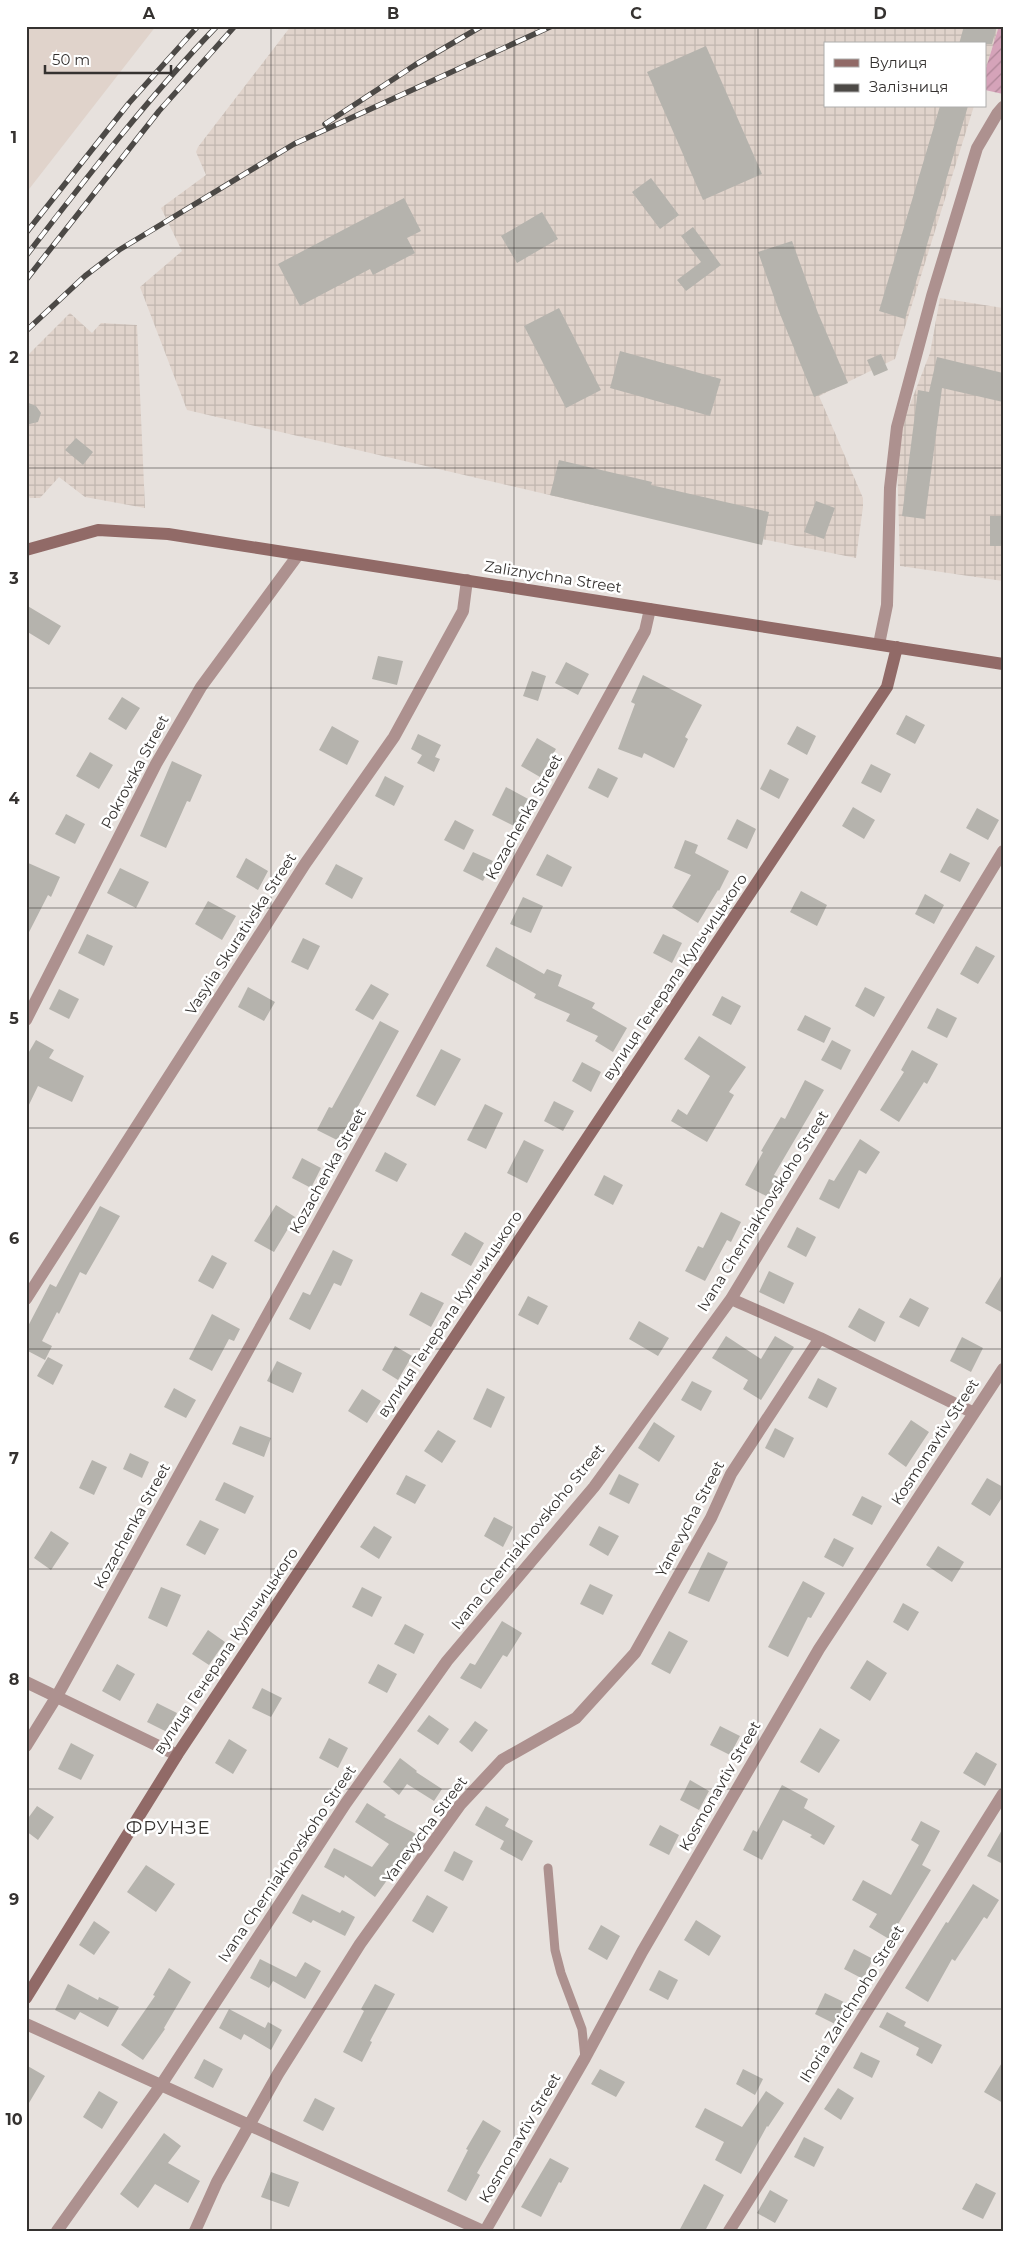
<svg xmlns="http://www.w3.org/2000/svg" width="1029" height="2257" viewBox="0 0 1029 2257" font-family="Montserrat,sans-serif">
<defs>
<pattern id="industrial-grid" width="8" height="8" patternUnits="userSpaceOnUse" patternTransform="scale(1.25)"><rect width="8" height="8" fill="#e0d3cb"/><path d="M0 4h8M4 0v8" fill="none" stroke="#c1b6af"/></pattern>
<pattern id="garden-furrows" width="10" height="10" patternUnits="userSpaceOnUse" patternTransform="scale(1.25)"><rect width="10" height="10" fill="#d5a3b9"/><path d="M-1 1l2-2M0 10L10 0M9 11l2-2" fill="none" stroke="#ae8597"/></pattern>
</defs>
<rect width="100%" height="100%" fill="#e7e1dd"/>
<!-- built -->
<path fill="#e0d3cb" d="M26 26H156L26 193Z"/>
<!-- industrial -->
<path fill="url(#industrial-grid)" d="M291 26H999L985 71V44H825V106H974L895 359 819 396 863 498V507L856 558 588 504 187 410 140 287 182 251 161 208 206 175 196 152 198 147Z
M940 298 1003 308V581L900 566 897 456 900 430 930 353Z
M70 313 92 333 101 323 137 325 145 508 85 497 59 477 40 498H30L26 495V357Z"/>
<!-- garden -->
<path fill="url(#garden-furrows)" d="M999 26H1003V94L985 90V71Z"/>
<!-- building -->
<path fill="#b5b3ad" d="M964 26H997L992 44H959Z
M706 46 762 174 703 200 647 72Z
M940 106H968L905 319 879 311Z
M651 178 679 215 660 229 632 192Z
M404 198 421 231 407 238 415 253 373 275 370 269 300 306 278 264Z
M542 212 558 239 517 263 501 236Z
M693 227 721 265 686 291 677 280 701 262 681 236Z
M792 241 818 313 848 383 814 397 780 314 758 252Z
M559 308 601 390 566 408 524 326Z
M620 351 721 379 710 416 610 388Z
M881 354 888 370 874 376 867 360Z
M937 357 1003 373V402L942 388 925 519 902 516 918 390 929 392Z
M26 402 36 406 41 413 38 422 26 425Z
M76 438 93 452 83 465 65 450Z
M559 460 652 482 651 485 769 512 762 545 550 495Z
M816 501 835 508 824 539 804 532Z
M990 516H1003V546H990Z
M26 605 61 626 49 645 26 631Z
M378 656 403 661 397 685 372 679Z
M566 662 589 674 578 695 555 683Z
M532 671 546 676 538 701 523 696Z
M643 675 702 705 685 737 688 739 674 768 644 753 642 758 618 749 635 704 631 702Z
M122 697 140 708 126 730 108 719Z
M906 715 925 725 915 744 896 734Z
M332 726 359 741 347 765 319 750Z
M797 726 816 736 807 755 787 744Z
M418 734 441 745 435 757 440 759 434 772 417 763 422 755 411 749Z
M537 738 556 749 540 777 521 766Z
M90 752 113 765 99 789 76 776Z
M172 761 202 775 190 802 187 801 166 848 140 836Z
M871 764 891 774 881 793 861 783Z
M598 768 618 778 608 798 588 788Z
M770 769 789 779 779 799 760 789Z
M385 776 404 786 394 806 375 796Z
M506 787 530 800 516 827 492 815Z
M853 807 875 820 864 839 842 826Z
M977 808 999 820 988 840 966 828Z
M66 814 85 824 75 844 55 834Z
M737 819 756 829 747 849 727 839Z
M455 820 474 830 464 850 444 840Z
M685 840 698 845 695 853 729 871 719 891 718 890 698 923 672 907 691 875 674 868Z
M473 852 493 861 483 881 463 871Z
M950 853 970 863 960 882 940 872Z
M547 854 572 867 562 887 536 875Z
M246 858 268 871 258 890 236 877Z
M26 862 60 877 51 897 48 895 26 938Z
M336 864 363 878 352 899 325 884Z
M120 868 149 882 136 908 107 893Z
M801 891 827 905 817 926 790 912Z
M925 894 944 905 934 924 915 914Z
M523 897 543 906 531 933 510 924Z
M208 901 236 916 222 940 195 924Z
M87 934 113 946 104 966 78 953Z
M663 934 682 943 672 963 653 953Z
M303 938 320 946 308 970 291 962Z
M976 946 995 956 978 984 960 974Z
M496 947 544 974 547 969 562 975 558 986 595 1003 592 1008 627 1028 613 1052 595 1041 598 1036 566 1021 570 1014 534 998 536 994 486 966Z
M371 984 389 994 373 1020 355 1010Z
M248 987 275 1002 264 1021 238 1007Z
M865 987 885 997 874 1017 855 1006Z
M59 989 79 999 69 1019 49 1009Z
M722 996 741 1006 731 1025 712 1015Z
M937 1008 957 1018 947 1038 927 1028Z
M805 1015 831 1028 824 1043 797 1030Z
M380 1021 399 1031 339 1141 317 1130 329 1107 332 1108Z
M699 1036 746 1067 729 1092 734 1095 707 1142 671 1121 678 1109 687 1115 710 1076 684 1059Z
M36 1040 54 1050 49 1058 84 1076 72 1102 38 1086 26 1111V1057Z
M832 1040 851 1050 841 1070 821 1060Z
M441 1049 461 1059 435 1106 416 1096Z
M912 1050 938 1064 927 1084 924 1082 899 1122 880 1110 904 1072 901 1070Z
M582 1062 601 1072 591 1092 572 1081Z
M805 1080 824 1090 774 1175 778 1177 768 1197 745 1185 763 1152 761 1151 781 1117 785 1119Z
M554 1101 574 1111 563 1131 544 1121Z
M485 1104 503 1113 486 1149 467 1140Z
M860 1139 880 1152 866 1174 859 1170 839 1209 819 1199 829 1179 834 1181Z
M524 1140 544 1150 527 1183 507 1173Z
M385 1152 407 1164 397 1182 375 1171Z
M302 1158 321 1168 311 1188 292 1178Z
M604 1175 623 1185 613 1205 594 1195Z
M276 1205 295 1217 274 1252 254 1241Z
M100 1206 120 1216 86 1275 80 1272 59 1314 57 1312 42 1341 52 1346 45 1360 26 1350V1330L50 1284 56 1287Z
M721 1212 741 1222 731 1242 727 1240 705 1281 685 1271 698 1246 703 1248Z
M797 1227 816 1237 806 1257 787 1247Z
M465 1232 484 1243 471 1266 451 1255Z
M333 1250 353 1260 341 1286 334 1283 310 1330 289 1319 303 1292 310 1295Z
M212 1255 227 1263 213 1289 198 1281Z
M769 1271 794 1283 784 1304 759 1292Z
M1003 1273V1313L985 1303Z
M421 1292 444 1303 431 1327 409 1315Z
M528 1296 548 1306 538 1325 518 1315Z
M910 1298 929 1308 919 1327 899 1317Z
M859 1308 885 1322 875 1342 848 1327Z
M212 1314 240 1329 234 1341 229 1339 212 1371 189 1359Z
M639 1321 669 1338 658 1356 629 1339Z
M726 1336 761 1359 775 1336 794 1347 761 1400 743 1389 748 1380 712 1358Z
M962 1337 983 1348 971 1372 950 1361Z
M395 1346 412 1356 398 1380 382 1370Z
M48 1357 63 1365 53 1385 37 1376Z
M277 1361 302 1373 293 1393 267 1381Z
M818 1378 837 1388 827 1408 808 1398Z
M692 1381 712 1391 701 1411 681 1400Z
M174 1388 196 1400 186 1418 164 1407Z
M487 1388 505 1397 491 1428 473 1419Z
M362 1389 381 1401 367 1423 348 1411Z
M911 1420 929 1432 906 1467 888 1454Z
M654 1422 675 1436 659 1462 638 1448Z
M240 1426 271 1438 264 1457 232 1444Z
M775 1428 794 1438 784 1458 765 1448Z
M438 1430 456 1441 442 1463 424 1451Z
M130 1453 149 1462 142 1478 123 1469Z
M92 1460 107 1467 94 1495 79 1488Z
M619 1474 639 1484 629 1504 609 1494Z
M406 1475 426 1485 415 1504 396 1494Z
M987 1478 1003 1487V1496L990 1516 971 1504Z
M224 1482 254 1496 245 1514 215 1500Z
M862 1496 882 1506 872 1525 852 1515Z
M494 1517 513 1527 503 1547 484 1536Z
M200 1520 219 1529 205 1555 186 1545Z
M374 1526 392 1537 379 1559 360 1547Z
M599 1526 619 1536 608 1556 589 1545Z
M51 1531 69 1543 51 1570 34 1558Z
M834 1538 854 1548 843 1567 824 1557Z
M938 1546 964 1562 952 1582 926 1565Z
M708 1552 728 1562 709 1602 688 1593Z
M803 1581 825 1593 811 1618 808 1617 788 1657 768 1647Z
M590 1584 613 1595 603 1615 580 1604Z
M161 1587 181 1595 167 1627 148 1618Z
M362 1587 382 1597 372 1617 352 1607Z
M903 1603 919 1612 908 1631 893 1622Z
M502 1621 522 1633 507 1657 503 1655 481 1689 460 1678 470 1663 475 1665Z
M405 1624 424 1634 414 1654 394 1644Z
M208 1630 225 1642 209 1665 192 1654Z
M669 1631 688 1641 670 1674 651 1664Z
M867 1660 887 1673 870 1701 850 1688Z
M117 1664 135 1674 120 1701 102 1691Z
M378 1664 397 1674 387 1693 368 1683Z
M262 1688 282 1698 271 1717 252 1708Z
M157 1703 177 1713 167 1732 147 1722Z
M429 1715 449 1729 438 1745 417 1731Z
M475 1721 488 1730 472 1752 459 1742Z
M720 1726 740 1736 730 1755 710 1745Z
M820 1728 840 1740 819 1773 800 1762Z
M329 1738 348 1748 338 1768 319 1758Z
M229 1739 247 1750 233 1774 215 1763Z
M71 1743 94 1755 81 1780 58 1769Z
M976 1752 997 1764 985 1786 963 1773Z
M400 1758 417 1771 416 1772 442 1789 434 1801 407 1784 399 1795 383 1782Z
M690 1780 709 1791 699 1810 680 1800Z
M782 1785 808 1799 804 1808 835 1826 824 1845 810 1837 812 1835 783 1820 762 1860 743 1850 753 1830 757 1832Z
M367 1803 386 1815 384 1817 416 1834 405 1855 375 1897 345 1875 344 1878 324 1867 334 1848 372 1867 389 1844 355 1822Z
M37 1806 54 1817 38 1840 26 1831V1821Z
M486 1806 509 1819 505 1826 533 1841 522 1861 500 1849 504 1841 475 1825Z
M921 1821 940 1831 922 1865 931 1870 889 1939 869 1927 877 1914 852 1900 863 1880 891 1895 919 1845 911 1840Z
M660 1825 679 1835 669 1855 649 1845Z
M1003 1828V1864L987 1856Z
M454 1851 473 1861 463 1881 444 1871Z
M146 1865 175 1884 156 1912 127 1892Z
M973 1884 999 1900 987 1919 984 1917 955 1961 952 1959 928 2002 905 1988 946 1922 948 1923Z
M302 1894 340 1913 342 1910 355 1917 345 1936 313 1920 311 1923 292 1913Z
M427 1895 448 1907 433 1933 412 1921Z
M696 1920 721 1936 709 1956 684 1940Z
M94 1921 110 1932 94 1955 79 1945Z
M601 1925 620 1936 607 1960 588 1949Z
M854 1949 873 1959 863 1979 844 1969Z
M260 1959 296 1977 305 1962 321 1971 305 1999 273 1981 269 1988 250 1978Z
M169 1968 191 1982 164 2028 165 2029 143 2060 121 2045 155 1996 153 1995Z
M659 1970 678 1980 668 2000 649 1990Z
M68 1984 98 2000 99 1997 119 2007 108 2027 80 2012 75 2020 55 2010Z
M375 1984 395 1994 370 2041 372 2042 362 2062 343 2052 364 2011 361 2009Z
M825 1993 848 2004 837 2025 815 2014Z
M229 2009 265 2028 268 2022 282 2030 271 2050 244 2034 241 2040 219 2028Z
M887 2012 906 2022 904 2026 942 2045 932 2064 916 2055 919 2048 879 2027Z
M861 2052 880 2061 872 2078 853 2068Z
M204 2059 223 2069 213 2088 194 2078Z
M1003 2061V2103L984 2092Z
M26 2065 45 2076 26 2108Z
M600 2069 625 2082 616 2097 591 2084Z
M743 2069 763 2079 755 2095 736 2084Z
M838 2088 854 2098 841 2120 824 2109Z
M99 2091 118 2102 102 2129 83 2117Z
M766 2091 784 2103 768 2127 767 2126 741 2174 715 2160 724 2142 695 2127 705 2108 742 2127Z
M315 2098 335 2108 323 2131 303 2121Z
M483 2120 501 2131 477 2173 480 2175 466 2201 447 2191 468 2150 466 2149Z
M164 2133 181 2146 168 2163 200 2181 188 2203 155 2184 138 2208 120 2194Z
M804 2137 824 2147 814 2167 794 2157Z
M550 2158 569 2168 561 2183 559 2182 541 2217 521 2207Z
M271 2172 299 2182 289 2207 261 2197Z
M976 2183 996 2193 983 2219 962 2209Z
M704 2184 724 2195 705 2231H679Z
M770 2190 788 2200 775 2223 757 2213Z"/>
<g fill="none" stroke-linecap="round" stroke-linejoin="round">
<!-- lane -->
<path stroke="#ad918f" stroke-width="9" d="M548 1868 555 1950 561 1973 582 2029 585 2058"/>
<!-- street -->
<path stroke="#ad918f" stroke-width="12" d="M879 644 887 605 890 488 897 427 932 296 977 148 997 114 1003 107
M26 1020 156 764 201 687 298 555
M26 1299 305 864 394 737 463 611 467 580
M731 1299 820 1338 974 1413
M26 1682 177 1755
M26 1746 57 1696 645 631 650 609
M26 2024 483 2231
M57 2231 161 2085 346 1803 447 1661 594 1487 731 1299 1003 851
M195 2231 217 2182 278 2074 360 1944 460 1805 502 1760 576 1718 635 1653 711 1518 731 1474 820 1338
M485 2231 585 2058 642 1952 819 1649 1003 1369
M729 2231 1003 1794"/>
<!-- secondary -->
<path stroke="#916a67" stroke-width="12" d="M26 550 98 530 168 534 1003 664
M26 1998 177 1755 887 687 897 647"/>
<!-- rail casing -->
<g stroke="#4c4946" stroke-width="5.5">
<path id="rail" d="M325 124 415 65 482 26
M26 233 129 103 198 26
M26 256C87 177 148 98 217 26
M26 280 159 111 235 26
M26 331 85 276 119 250 294 144 552 26"/>
</g>
<!-- rail -->
<use href="#rail" stroke="#fff" stroke-width="4" stroke-dasharray="11" stroke-linecap="butt"/>
</g>
<!-- grid -->
<path fill="none" stroke="#353230" stroke-width="1" stroke-opacity="0.55" d="M271 26V2231M514 26V2231M758 26V2231M26 248H1003M26 468H1003M26 688H1003M26 908H1003M26 1128H1003M26 1349H1003M26 1569H1003M26 1789H1003M26 2009H1003"/>
<g text-anchor="middle" stroke-width="5" stroke-linejoin="round" paint-order="stroke">
<!-- street labels -->
<g font-size="15" fill="#353230" stroke="#fff">
<text transform="translate(553 577) rotate(9)" y="5">Zaliznychna Street</text>
<text transform="translate(135 772) rotate(-62)" y="5">Pokrovska Street</text>
<text transform="translate(524 817) rotate(-61)" y="5">Kozachenka Street</text>
<text transform="translate(241 934) rotate(-57)" y="5">Vasylia Skurativska Street</text>
<text transform="translate(675 977) rotate(-56)" y="5">вулиця Генерала Кульчицького</text>
<text transform="translate(328 1171) rotate(-61)" y="5">Kozachenka Street</text>
<text transform="translate(763 1211) rotate(-58)" y="5">Ivana Cherniakhovskoho Street</text>
<text transform="translate(450 1314) rotate(-56)" y="5">вулиця Генерала Кульчицького</text>
<text transform="translate(935 1442) rotate(-57)" y="5">Kosmonavtiv Street</text>
<text transform="translate(690 1519) rotate(-62)" y="5">Yanevycha Street</text>
<text transform="translate(132 1526) rotate(-61)" y="5">Kozachenka Street</text>
<text transform="translate(528 1537) rotate(-51)" y="5">Ivana Cherniakhovskoho Street</text>
<text transform="translate(226 1651) rotate(-56)" y="5">вулиця Генерала Кульчицького</text>
<text transform="translate(720 1786) rotate(-60)" y="5">Kosmonavtiv Street</text>
<text transform="translate(425 1830) rotate(-53)" y="5">Yanevycha Street</text>
<text transform="translate(287 1864) rotate(-56)" y="5">Ivana Cherniakhovskoho Street</text>
<text transform="translate(852 2004) rotate(-58)" y="5">Ihoria Zarichnoho Street</text>
<text transform="translate(520 2138) rotate(-60)" y="5">Kosmonavtiv Street</text>
</g>
<!-- quarter labels -->
<g font-size="18" letter-spacing="1" fill="#353230" stroke="#fff">
<text x="168" y="1834">ФРУНЗЕ</text>
</g>
</g>
<!-- border -->
<rect width="1029" height="2257" fill="none" stroke="#ffffff" stroke-width="55"/>
<!-- legend -->
<rect x="824" y="42" width="162" height="65" fill="#ffffff" stroke="#aeadac"/>
<rect x="834" y="59" width="25" height="8" fill="#916a67" stroke="#aeadac"/>
<text x="869" y="68" font-size="15" fill="#353230">Вулиця</text>
<rect x="834" y="84" width="25" height="8" fill="#4c4946" stroke="#aeadac"/>
<text x="869" y="92" font-size="15" fill="#353230">Залізниця</text>
<!-- scale -->
<path d="M45 65v8h126v-8" fill="none" stroke="#353230" stroke-width="2.5"/>
<text x="52" y="65" font-size="15" fill="#353230" stroke="#ffffff" stroke-width="4" paint-order="stroke">50 m</text>
<rect x="28" y="28" width="974" height="2202" fill="none" stroke="#353230" stroke-width="2"/>
<g font-size="16" text-anchor="middle" font-weight="bold" fill="#353230">
<text x="149" y="19">A</text>
<text x="393" y="19">B</text>
<text x="636" y="19">C</text>
<text x="880" y="19">D</text>
<text x="14" y="143">1</text>
<text x="14" y="363">2</text>
<text x="14" y="584">3</text>
<text x="14" y="804">4</text>
<text x="14" y="1024">5</text>
<text x="14" y="1244">6</text>
<text x="14" y="1464">7</text>
<text x="14" y="1685">8</text>
<text x="14" y="1905">9</text>
<text x="14" y="2125">10</text>
</g>
</svg>
